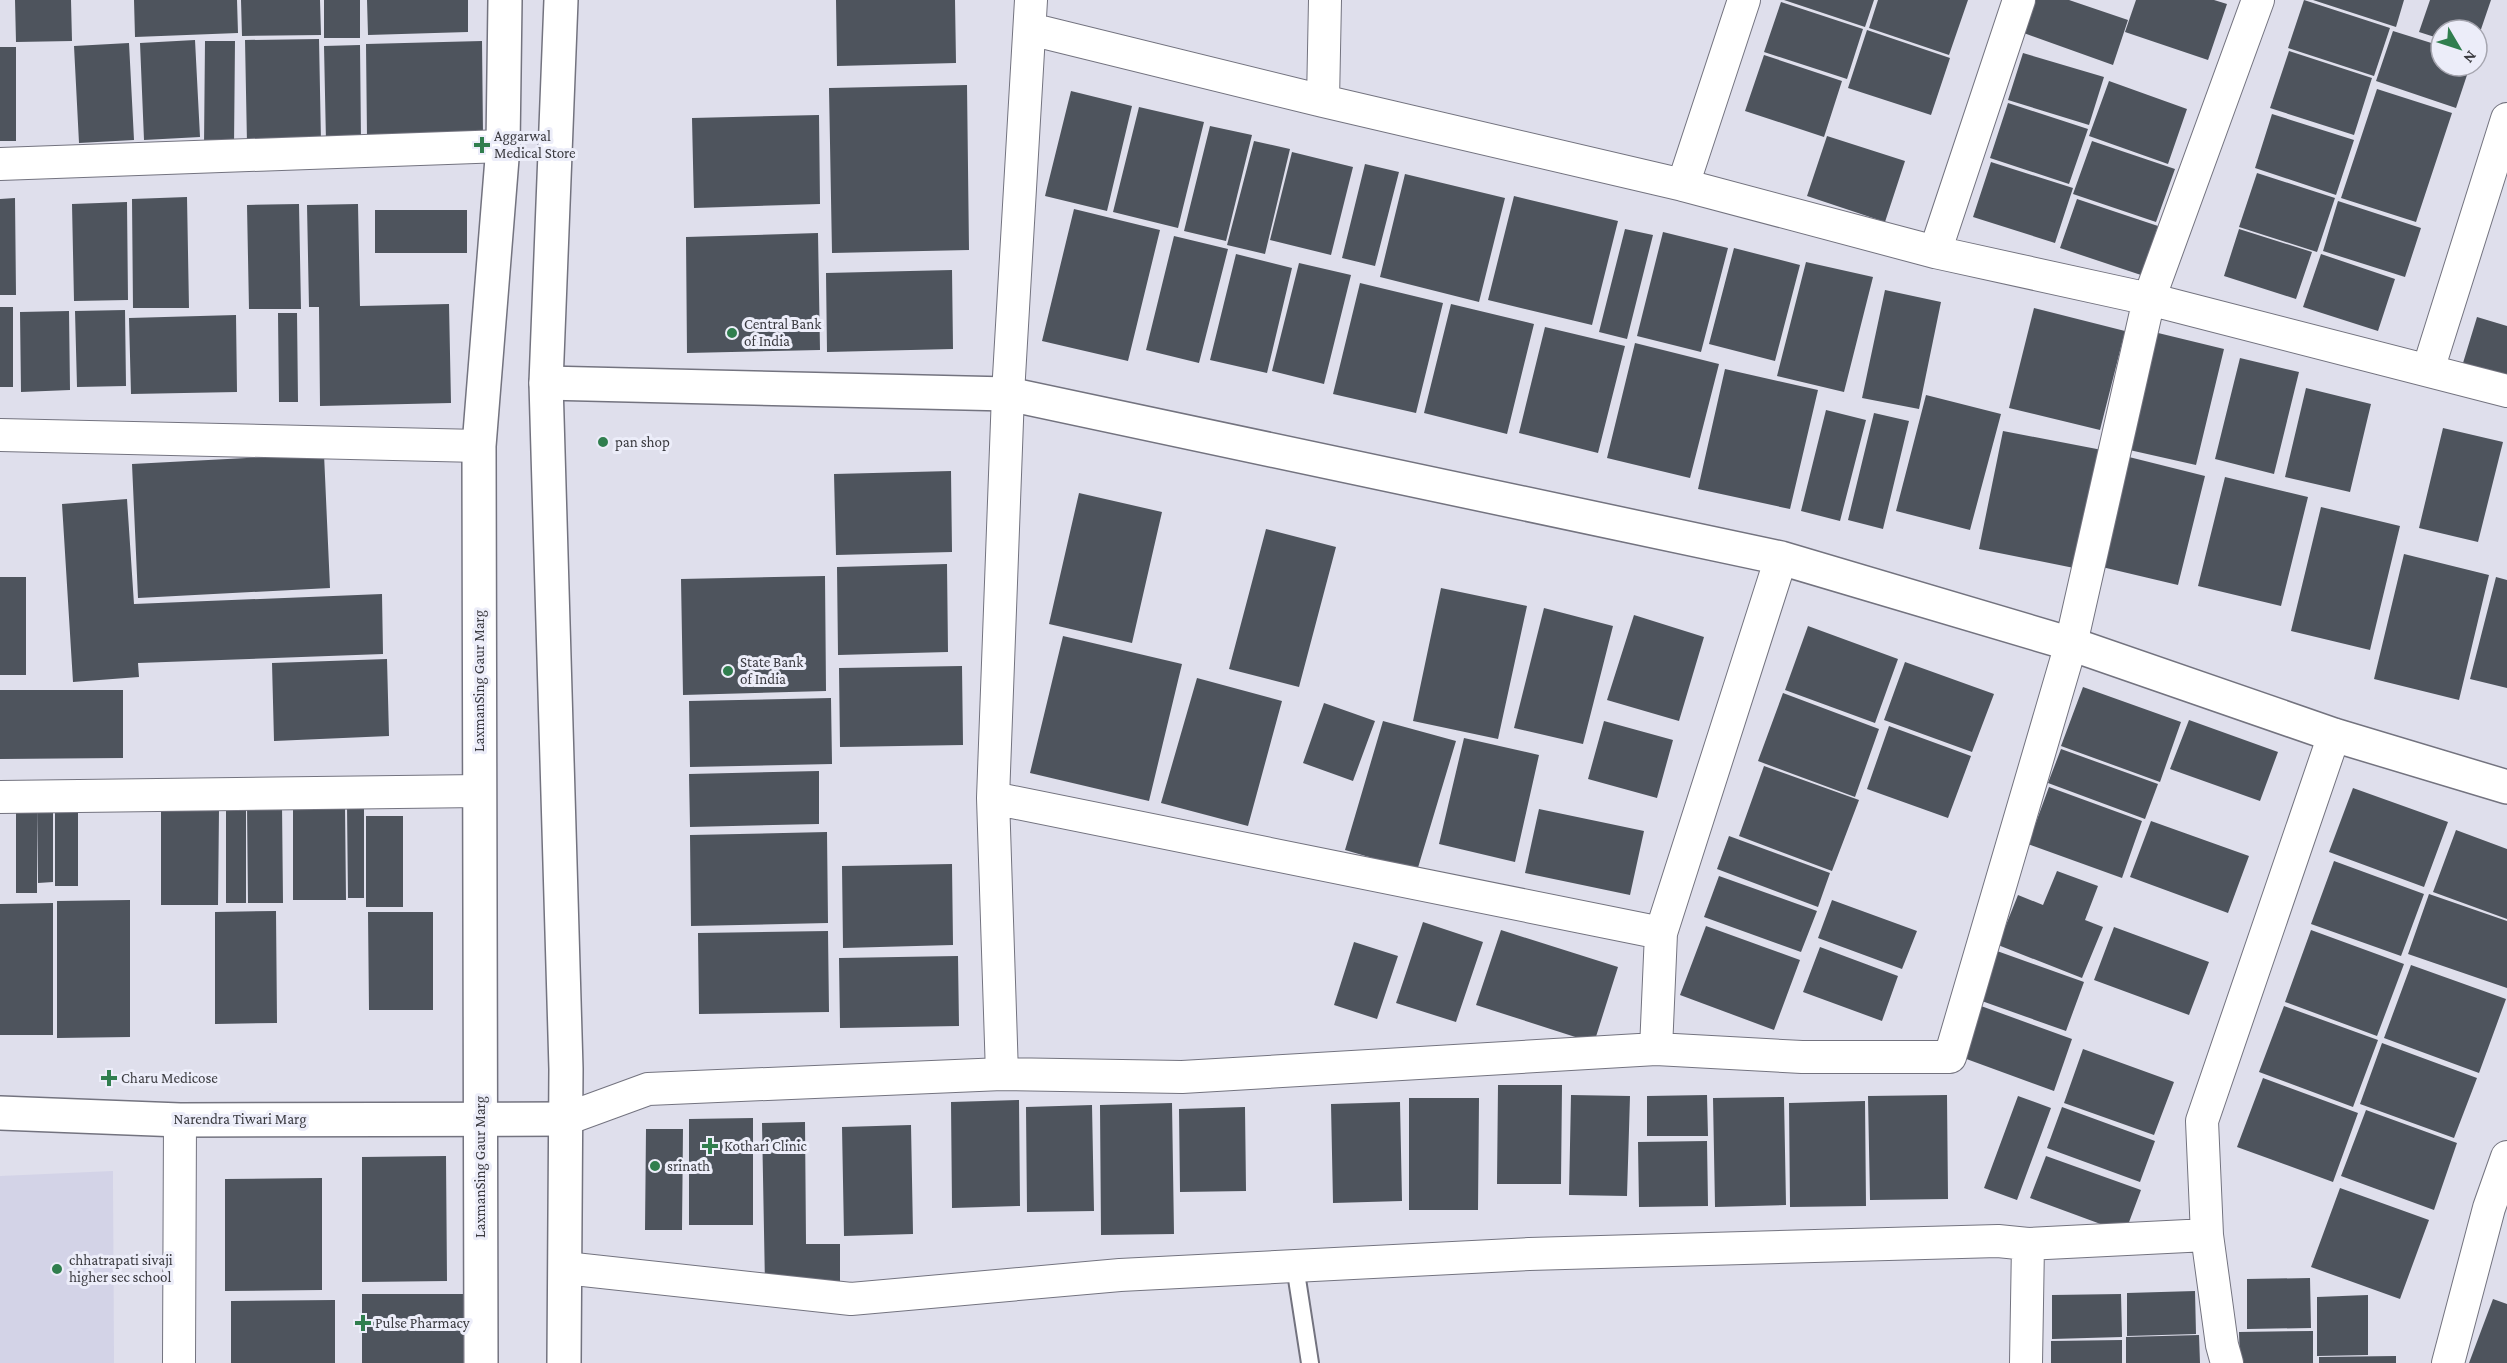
<svg xmlns="http://www.w3.org/2000/svg" width="2507" height="1363" viewBox="0 0 2507 1363" font-family="'Crimson Pro',serif">
<rect width="100%" height="100%" fill="#dfdfec"/>
<!-- built -->
<path fill="#d3d3e7" d="M113 1171 114 1363H0V1176Z"/>
<!-- building -->
<path fill="#4e545d" d="M15 0H71L72 41 16 42Z
M134 0H237L238 33 135 37Z
M241 0H320L321 35 242 36Z
M324 0H360V38H324Z
M367 0H468V32L368 35Z
M836 0H955L956 63 837 66Z
M1784 0H1874L1865 27Z
M1878 0H1968L1949 55 1869 28Z
M2033 0H2069L2128 20 2113 65 2021 32Z
M2136 0H2214L2227 4 2208 60 2125 32Z
M2304 0 2390 28 2374 76 2288 48Z
M2313 0H2404L2396 27Z
M2430 0H2491L2477 41V30H2441V39L2419 32Z
M1781 2 1863 29 1847 79 1764 52Z
M1867 30 1950 58 1931 115 1848 88Z
M2393 31 2441 46V66H2470L2456 108 2376 81Z
M319 39 321 142 247 144 245 40Z
M195 40 200 137 144 140 140 43Z
M205 41H235L234 146H204Z
M482 41 483 135 367 137 366 44Z
M129 43 134 140 79 143 74 46Z
M360 45 361 141 326 142 324 46Z
M0 47H16V141H0Z
M2289 51 2372 78 2354 135 2270 108Z
M2023 53 2104 77 2089 125 2008 100Z
M1764 55 1842 81 1824 137 1745 111Z
M2109 81 2187 109 2168 164 2089 136Z
M967 85 969 250 832 253 829 88Z
M2377 89 2452 113 2416 222 2341 198Z
M1071 91 1132 106 1107 211 1045 196Z
M2008 103 2088 129 2069 184 1990 158Z
M1139 107 1204 122 1178 228 1113 212Z
M2272 114 2354 140 2336 195 2255 168Z
M819 115 820 204 694 208 692 118Z
M1210 126 1252 135 1226 241 1184 231Z
M1827 136 1905 161 1885 222 1807 196Z
M1254 141 1290 149 1265 254 1227 245Z
M2092 141 2175 169 2156 222 2073 194Z
M1292 152 1353 167 1331 255 1270 240Z
M1991 162 2073 188 2055 243 1973 217Z
M1365 164 1399 172 1375 266 1342 258Z
M2257 173 2335 198 2317 252 2239 227Z
M1405 174 1505 198 1479 302 1380 277Z
M1514 196 1618 221 1592 325 1488 300Z
M187 197 189 308H133L132 199Z
M15 198 16 295H0V199Z
M2077 199 2158 226 2141 275 2060 248Z
M2338 201 2421 228 2405 277 2323 251Z
M127 202 128 300 74 301 72 204Z
M299 204 301 309H249L247 205Z
M358 204 360 306 449 304 451 403 320 406 319 307H309L307 205Z
M1074 209 1160 230 1128 361 1042 341Z
M375 210H467V253H375Z
M1625 229 1653 235 1627 339 1599 332Z
M2239 229 2312 252 2296 299 2224 276Z
M1663 232 1728 248 1701 352 1637 336Z
M818 233 820 350 687 353 686 237Z
M1174 236 1228 249 1199 363 1146 350Z
M1734 248 1800 265 1775 361 1709 344Z
M1236 254 1292 268 1267 373 1210 360Z
M2321 254 2395 279 2378 331 2303 307Z
M1806 262 1873 277 1844 392 1777 376Z
M1299 263 1351 275 1324 384 1272 371Z
M952 270 953 349 827 352 826 273Z
M1360 283 1443 303 1416 413 1333 394Z
M1885 290 1941 302 1919 409 1862 398Z
M1451 304 1534 324 1507 434 1424 413Z
M0 307H13V387H0Z
M2034 308 2125 331 2100 430 2009 408Z
M125 310 126 386 77 387 75 311Z
M69 311 70 390 21 392 20 312Z
M278 313H297L298 402H279Z
M236 315 237 392 131 394 129 318Z
M2477 317 2507 326V376L2463 363Z
M1545 327 1625 346 1598 453 1519 433Z
M2154 332 2224 349 2196 465 2125 449Z
M1635 343 1719 364 1690 478 1607 458Z
M2240 358 2299 372 2274 474 2215 459Z
M1725 369 1818 390 1790 509 1698 489Z
M2306 388 2371 404 2350 492 2285 477Z
M1926 395 2001 414 1970 530 1896 511Z
M1826 410 1866 420 1840 521 1801 511Z
M1874 413 1909 421 1883 529 1848 520Z
M2443 428 2503 442 2478 542 2419 528Z
M2003 431 2102 450 2079 569 1979 549Z
M324 454 330 588 138 598 132 464Z
M2129 457 2205 476 2178 585 2102 567Z
M951 471 952 552 836 555 834 474Z
M2225 477 2308 497 2281 606 2198 586Z
M1079 493 1162 512 1132 643 1049 624Z
M127 499 134 604 382 594 383 654 138 663 139 677 73 682 62 504Z
M2321 507 2400 526 2370 650 2291 631Z
M1266 529 1336 547 1299 687 1229 669Z
M2404 554 2489 575 2459 700 2374 679Z
M947 564 948 652 838 655 837 567Z
M825 576 826 691 683 695 681 579Z
M0 577H26V675H0Z
M2496 577 2507 580V688L2470 679Z
M1441 588 1527 606 1498 739 1413 721Z
M1544 608 1613 626 1583 744 1514 728Z
M1634 615 1704 637 1679 721 1607 700Z
M1808 626 1898 659 1875 723 1785 690Z
M1063 636 1182 664 1149 801 1030 773Z
M387 659 389 736 274 741 272 663Z
M1905 662 1994 694 1972 752 1884 720Z
M962 666 963 745 840 747 839 668Z
M1197 678 1282 701 1248 826 1161 803Z
M2083 687 2181 722 2160 782 2061 746Z
M0 690H123V758L0 759Z
M1783 693 1879 729 1855 797 1758 761Z
M831 698 832 764 690 767 689 701Z
M1324 703 1375 721 1353 781 1303 763Z
M2189 720 2278 752 2260 801 2170 769Z
M1383 721 1456 741 1417 871 1345 850Z
M1604 721 1673 740 1657 798 1588 779Z
M1889 726 1971 756 1948 818 1867 789Z
M1464 738 1539 755 1515 862 1439 844Z
M2061 749 2158 784 2145 819 2048 783Z
M1764 766 1859 800 1832 871 1739 836Z
M819 771V824L690 827 689 774Z
M2049 787 2142 821 2122 878 2028 844Z
M2353 788 2448 822 2424 887 2329 852Z
M78 804V886H55V805Z
M247 804H282L283 903H248Z
M16 805H37V893H16Z
M37 805H53V882L38 883Z
M347 805H364V898H348Z
M226 806H246V903H226Z
M345 806 346 900H293V807Z
M1539 809 1644 831 1630 895 1525 873Z
M219 810 218 905H161V811Z
M366 816H403V907H366Z
M2151 821 2249 856 2228 913 2130 877Z
M2456 830 2507 849V919L2433 892Z
M827 832 828 923 691 926 690 835Z
M1729 836 1830 873 1818 907 1717 869Z
M2334 861 2424 894 2401 956 2311 924Z
M952 864 953 945 843 948 842 866Z
M2057 871 2098 886 2085 920 2103 927 2082 978 1998 945 2018 895 2043 905Z
M1719 876 1817 911 1801 952 1704 917Z
M2429 894 2507 921V988L2408 954Z
M130 900V1037L57 1038V901Z
M1832 900 1917 931 1902 969 1818 938Z
M53 903V1035H0V904Z
M276 911 277 1023 215 1024V912Z
M368 912H433V1010H369Z
M1423 922 1483 942 1456 1022 1396 1003Z
M1706 926 1800 960 1774 1030 1680 995Z
M2114 927 2209 962 2189 1015 2094 980Z
M1501 930 1618 967 1594 1043 1476 1005Z
M2311 930 2404 964 2377 1036 2285 1002Z
M828 931 829 1012 699 1014 698 933Z
M1354 942 1398 956 1377 1019 1334 1005Z
M1820 947 1898 976 1882 1021 1803 992Z
M1997 951 2084 982 2066 1031 1979 1000Z
M958 956 959 1026 840 1028 839 958Z
M2411 965 2506 999 2479 1073 2384 1038Z
M1981 1006 2072 1039 2054 1091 1961 1057Z
M2284 1006 2378 1040 2353 1107 2259 1072Z
M2382 1043 2477 1078 2454 1138 2360 1104Z
M2083 1049 2174 1082 2154 1135 2064 1103Z
M2263 1078 2358 1113 2333 1182 2237 1147Z
M1498 1085H1562L1561 1184H1497Z
M1571 1095 1630 1096 1627 1196 1569 1195Z
M1707 1095 1708 1136H1647V1096Z
M1947 1095 1948 1199 1870 1200 1868 1096Z
M2018 1096 2051 1108 2017 1200 1984 1188Z
M1784 1097 1786 1205 1715 1207 1713 1098Z
M1409 1098H1479L1478 1210H1409Z
M1019 1100 1020 1206 952 1208 951 1102Z
M1865 1101 1866 1206 1790 1207 1789 1103Z
M1400 1102 1402 1201 1333 1203 1331 1104Z
M1172 1103 1174 1234 1101 1235 1100 1105Z
M1092 1105 1094 1211 1027 1212 1026 1107Z
M1245 1107 1246 1191 1180 1192 1179 1109Z
M2062 1107 2155 1141 2140 1182 2047 1148Z
M2366 1110 2457 1143 2434 1210 2341 1176Z
M753 1118V1225H689V1119Z
M805 1122 806 1244H840V1284L765 1285 762 1123Z
M911 1125 913 1234 844 1236 842 1127Z
M646 1129H683L682 1230H645Z
M1707 1141 1708 1206 1639 1207 1638 1142Z
M446 1156 447 1281 362 1282V1157Z
M2046 1156 2141 1190 2125 1233 2030 1198Z
M322 1178V1290L225 1291V1179Z
M2340 1188 2429 1220 2400 1299 2311 1267Z
M2310 1278 2311 1328 2247 1329V1279Z
M2195 1291 2196 1334 2127 1336V1293Z
M362 1294H468V1363H362Z
M2121 1294 2122 1337 2052 1339V1295Z
M2368 1295V1355L2317 1356V1297Z
M2493 1299 2507 1304V1363H2469Z
M335 1300V1363H231V1301Z
M2313 1331V1363H2240L2239 1332Z
M2199 1335 2200 1363H2126V1337Z
M2122 1340V1363H2051V1341Z
M2396 1356V1363H2319V1357Z"/>
<g fill="none" stroke-linecap="round" stroke-linejoin="round">
<!-- service casing -->
<g stroke="#73737f" stroke-width="20">
<path id="service" d="M1295 1266 1310 1363"/>
</g>
<!-- minor casing -->
<g stroke="#73737f" stroke-width="34">
<path id="minor" d="M1030 29 1323 101 1683 185 1935 252 2149 299 2507 391
M1323 101 1325 0
M0 164 503 146
M1683 185 1744 0
M1935 252 2019 0
M2428 370 2507 119
M0 435 479 446
M0 797 480 791
M993 798 1661 933
M1656 1049 1661 933 1781 558
M1002 1074 993 798 1008 394 1031 0
M566 1119 648 1089 1002 1074 1182 1077 1656 1049 1802 1057H1950L2071 644 2149 299 2258 0
M565 1268 851 1299 1120 1275 1529 1254 1998 1241 2028 1244 2207 1235
M179 1363 180 1120
M2026 1363 2028 1244
M2227 1363 2222 1345 2207 1235 2202 1121 2334 735
M2448 1363 2489 1208 2507 1157"/>
</g>
<!-- tertiary casing -->
<g stroke="#73737f" stroke-width="36">
<path id="tertiary" d="M546 383 1008 394 1781 558 2071 644 2334 735 2507 787
M0 1113 180 1120 566 1119"/>
</g>
<!-- secondary casing -->
<g stroke="#73737f" stroke-width="36">
<path id="secondary" d="M561 0 546 383 566 1069 564 1363
M481 1363 479 446 503 146 505 0"/>
</g>
<!-- service -->
<use href="#service" stroke="#fff" stroke-width="16"/>
<!-- minor -->
<use href="#minor" stroke="#fff" stroke-width="32"/>
<!-- tertiary -->
<use href="#tertiary" stroke="#fff" stroke-width="33"/>
<!-- secondary -->
<use href="#secondary" stroke="#fff" stroke-width="33"/>
</g>
<!-- markers -->
<g fill="#307e4e" stroke="#ecedf9" stroke-width="2">
<path d="M479 136h6v6h6v6h-6v6h-6v-6h-6v-6h6z"/>
<circle cx="732" cy="333" r="6"/>
<circle cx="603" cy="442" r="6"/>
<circle cx="728" cy="671" r="6"/>
<path d="M106 1069h6v6h6v6h-6v6h-6v-6h-6v-6h6z"/>
<path d="M707 1137h6v6h6v6h-6v6h-6v-6h-6v-6h6z"/>
<circle cx="655" cy="1166" r="6"/>
<circle cx="57" cy="1269" r="6"/>
<path d="M360 1314h6v6h6v6h-6v6h-6v-6h-6v-6h6z"/>
</g>
<g text-anchor="middle" stroke-width="6" stroke-linejoin="round" paint-order="stroke">
<!-- poi labels -->
<g font-size="15" fill="#3a3a3f" stroke="#ecedf9" text-anchor="start">
<text x="494" y="141">Aggarwal<tspan x="494" dy="17">Medical Store</tspan></text>
<text x="744" y="329">Central Bank<tspan x="744" dy="17">of India</tspan></text>
<text x="615" y="447">pan shop</text>
<text x="740" y="667">State Bank<tspan x="740" dy="17">of India</tspan></text>
<text x="121" y="1083">Charu Medicose</text>
<text x="724" y="1151">Kothari Clinic</text>
<text x="667" y="1171">srinath</text>
<text x="69" y="1265">chhatrapati sivaji<tspan x="69" dy="17">higher sec school</tspan></text>
<text x="375" y="1328">Pulse Pharmacy</text>
</g>
<!-- street labels -->
<g font-size="15" fill="#3a3a3f" stroke="#ecedf9">
<text transform="translate(479 681) rotate(-90)" y="5">LaxmanSing Gaur Marg</text>
<text x="240" y="1124">Narendra Tiwari Marg</text>
<text transform="translate(480 1167) rotate(-90)" y="5">LaxmanSing Gaur Marg</text>
</g>
</g>
<!-- north arrow -->
<g transform="translate(2459 48) rotate(129)"><circle r="28" fill="#ecedf9" stroke="#a5a5af" stroke-width="1.5"/>
<path d="M0-4.5L10 22L0 15L-10 22Z" fill="#307e4e"/>
<text y="-9" font-size="16" font-weight="bold" text-anchor="middle" fill="#3a3a3f">N</text>
</g>
</svg>
